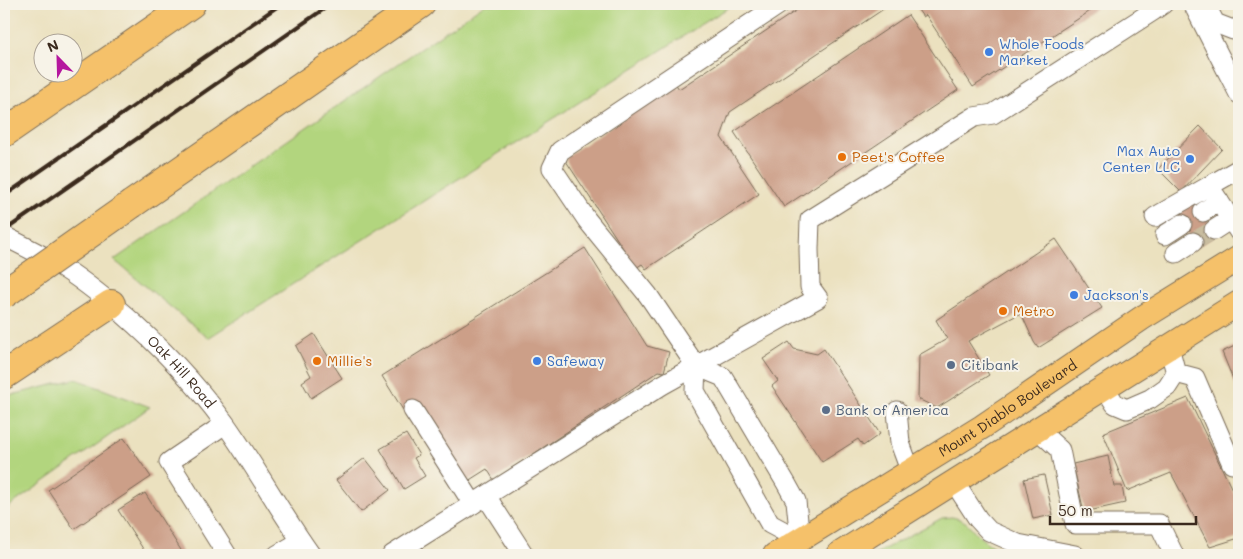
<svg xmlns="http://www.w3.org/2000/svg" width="1243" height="559" viewBox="0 0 1243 559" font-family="Mali,sans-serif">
<rect width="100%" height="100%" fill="#f7f3e8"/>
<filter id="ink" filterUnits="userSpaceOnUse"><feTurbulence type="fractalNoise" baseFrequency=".02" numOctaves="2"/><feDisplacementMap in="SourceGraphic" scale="10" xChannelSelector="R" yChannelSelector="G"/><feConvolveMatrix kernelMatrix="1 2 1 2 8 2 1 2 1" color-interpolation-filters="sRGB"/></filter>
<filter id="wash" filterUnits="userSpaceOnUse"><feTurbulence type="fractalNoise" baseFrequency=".0096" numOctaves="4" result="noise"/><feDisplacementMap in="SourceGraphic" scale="20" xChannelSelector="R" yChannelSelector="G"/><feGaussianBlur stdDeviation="1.12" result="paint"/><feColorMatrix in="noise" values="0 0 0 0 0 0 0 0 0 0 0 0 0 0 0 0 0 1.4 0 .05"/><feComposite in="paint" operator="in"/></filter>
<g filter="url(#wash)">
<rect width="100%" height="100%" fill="#ebe1bf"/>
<!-- green -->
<path fill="#b2d57e" stroke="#76804e" d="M485 4H734L208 338 114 260Z
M76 379 150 407 4 510V397Z
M952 517C970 521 969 527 980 537 991 547 1004 553 1019 555H873L942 518Z"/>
<g id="blocks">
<!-- building -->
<path fill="#cc9f88" d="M806 4H891L730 112 721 137 759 194 646 269 642 264 636 268 566 161 567 156 675 83 679 89Z
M914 4H1101L973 87 926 15 923 17Z
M908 15 958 90 784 207 734 132Z
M1200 126 1222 149 1181 192 1158 169Z
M1194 198 1217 235 1197 247 1174 211Z
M1056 239 1102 308 1038 348 1034 342 1021 313 968 341 989 375 937 408 918 399 919 355 947 339 936 320Z
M585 248 647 346 669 352 664 372 659 371 494 480 487 469 468 481 417 401 403 410 382 376Z
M314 334 342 378 311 398 302 382 311 376 296 346Z
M789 342 794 349 817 354 824 349 880 434 863 446 858 439 822 462 772 386 778 381 763 359Z
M1239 344V394L1222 352Z
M1188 398 1239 504V538L1210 547 1171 473 1127 491 1103 433Z
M406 434 419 455 414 458 425 476 404 489 380 449Z
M124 438 151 477 74 529 48 490Z
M1108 456 1114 486H1122L1125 503 1084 512 1073 464Z
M365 458 390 490 361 512 336 480Z
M1044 475 1053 515 1033 519 1024 479Z
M145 493 184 555H147L118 510Z"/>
</g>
</g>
<g filter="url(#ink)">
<use href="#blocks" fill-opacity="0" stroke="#796a56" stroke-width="1"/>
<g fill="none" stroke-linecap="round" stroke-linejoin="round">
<!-- minor-tunnel -->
<path stroke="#c8bc9f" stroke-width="19" stroke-dasharray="19 9" stroke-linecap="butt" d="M1193 242 1214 230"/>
<!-- minor casing -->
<g stroke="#796a56" stroke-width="21">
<g id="minor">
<path d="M780 4 560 151 552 168 587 220 648 295 696 366 723 377 786 483 796 501 800 540"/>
<path d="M1193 4 1226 69 1239 94"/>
<path d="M1204 4 1206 6 1215 23 1233 30 1239 27"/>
<path d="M1239 169 1209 186 1239 232"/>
<path d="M1203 212 1219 201"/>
<path d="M1155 217 1209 186"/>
<path d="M1214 230 1231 219"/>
<path d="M1165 235 1182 224"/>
<path id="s1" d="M4 236C22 245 40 254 57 264 80 278 101 295 121 312 160 346 193 380 224 422 255 465 280 512 311 555"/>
<path d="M1176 253 1193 242"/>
<path d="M696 366 695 391 770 524 800 540"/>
<path d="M1176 373 1195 378 1232 464"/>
<path d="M1105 388 1115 404 1127 409 1150 399 1167 387 1176 373 1169 347"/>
<path d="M413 410 473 504"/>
<path d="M897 411 900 443 910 470"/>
<path d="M225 424 169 462 227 555"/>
<path d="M1038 430 1060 450 1075 524H1159L1174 555"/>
<path d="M954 482 978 519 989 531 1018 544 1075 555"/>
<path d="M486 496 524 555"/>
<path d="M277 555 301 541"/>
<path d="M392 555 662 385 818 298 810 287 809 249 810 220 974 117 993 114 1153 11 1163 4"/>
</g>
</g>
<!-- major casing -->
<g stroke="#796a56" stroke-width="26">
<g id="major">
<path id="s2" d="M775 555 982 427 1142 318 1239 258"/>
<path d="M838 555 1239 303"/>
</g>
</g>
<!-- highway casing -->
<g stroke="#796a56" stroke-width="30">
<path id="highway" d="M4 133 191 4
M132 204 421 4
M4 375 111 304"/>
</g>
<!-- minor -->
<use href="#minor" stroke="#fff" stroke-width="19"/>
<!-- major -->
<use href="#major" stroke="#f5c16b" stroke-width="24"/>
<!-- highway -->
<use href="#highway" stroke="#f5c16b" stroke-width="28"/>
<!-- rail -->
<path stroke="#3b2a1e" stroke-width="4" d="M4 196 281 4
M4 231 331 4"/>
<!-- highway-bridge casing -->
<g stroke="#796a56" stroke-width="30" stroke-linecap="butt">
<path id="highway-bridge" d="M4 294 132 204"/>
</g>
<!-- highway-bridge -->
<use href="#highway-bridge" stroke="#f5c16b" stroke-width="28"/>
</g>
</g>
<!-- markers -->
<g fill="#3f7fe0" stroke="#f7f3e8" stroke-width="2">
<circle cx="989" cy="52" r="5"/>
<circle cx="1190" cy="159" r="5"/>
<circle cx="1074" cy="295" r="5"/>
<circle cx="537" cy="361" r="5"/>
</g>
<g fill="#e8710a" stroke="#f7f3e8" stroke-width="2">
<circle cx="842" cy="157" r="5"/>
<circle cx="1003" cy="311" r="5"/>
<circle cx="317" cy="361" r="5"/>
</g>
<g fill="#5c6f8a" stroke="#f7f3e8" stroke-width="2">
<circle cx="951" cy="365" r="5"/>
<circle cx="826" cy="410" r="5"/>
</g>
<g text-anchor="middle" stroke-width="4" stroke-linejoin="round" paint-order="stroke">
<!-- shop labels -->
<g font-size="14" fill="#366cbe" stroke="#f7f3e8" text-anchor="start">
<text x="999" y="49">Whole Foods<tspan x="999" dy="16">Market</tspan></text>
<text x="1180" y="156" text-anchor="end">Max Auto<tspan x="1180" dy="16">Center LLC</tspan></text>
<text x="1084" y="300">Jackson's</text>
<text x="547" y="366">Safeway</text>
</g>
<!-- food labels -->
<g font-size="14" fill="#c56008" stroke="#f7f3e8" text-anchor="start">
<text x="852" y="162">Peet's Coffee</text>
<text x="1013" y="316">Metro</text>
<text x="327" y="366">Millie's</text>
</g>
<!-- service labels -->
<g font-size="14" fill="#4e5e75" stroke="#f7f3e8" text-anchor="start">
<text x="961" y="370">Citibank</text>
<text x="836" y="415">Bank of America</text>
</g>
<!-- street labels -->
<g font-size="14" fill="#3b2a1e" stroke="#f7f3e8">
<text dy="5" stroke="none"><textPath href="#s1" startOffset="225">Oak Hill Road</textPath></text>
<text dy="5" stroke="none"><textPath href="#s2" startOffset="275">Mount Diablo Boulevard</textPath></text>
</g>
</g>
<!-- margin -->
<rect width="1243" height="559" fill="none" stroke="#f7f3e8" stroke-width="20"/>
<!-- north arrow -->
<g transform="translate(58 58) rotate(337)"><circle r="24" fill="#f7f3e8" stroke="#aca397"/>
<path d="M0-4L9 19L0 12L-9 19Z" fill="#b5179e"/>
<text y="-8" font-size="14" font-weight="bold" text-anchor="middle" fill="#3b2a1e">N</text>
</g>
<!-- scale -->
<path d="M1050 516v8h146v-8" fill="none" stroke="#3b2a1e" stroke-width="2.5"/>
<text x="1058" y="516" font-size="15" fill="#3b2a1e" stroke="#f7f3e8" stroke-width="4" paint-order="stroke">50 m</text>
</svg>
